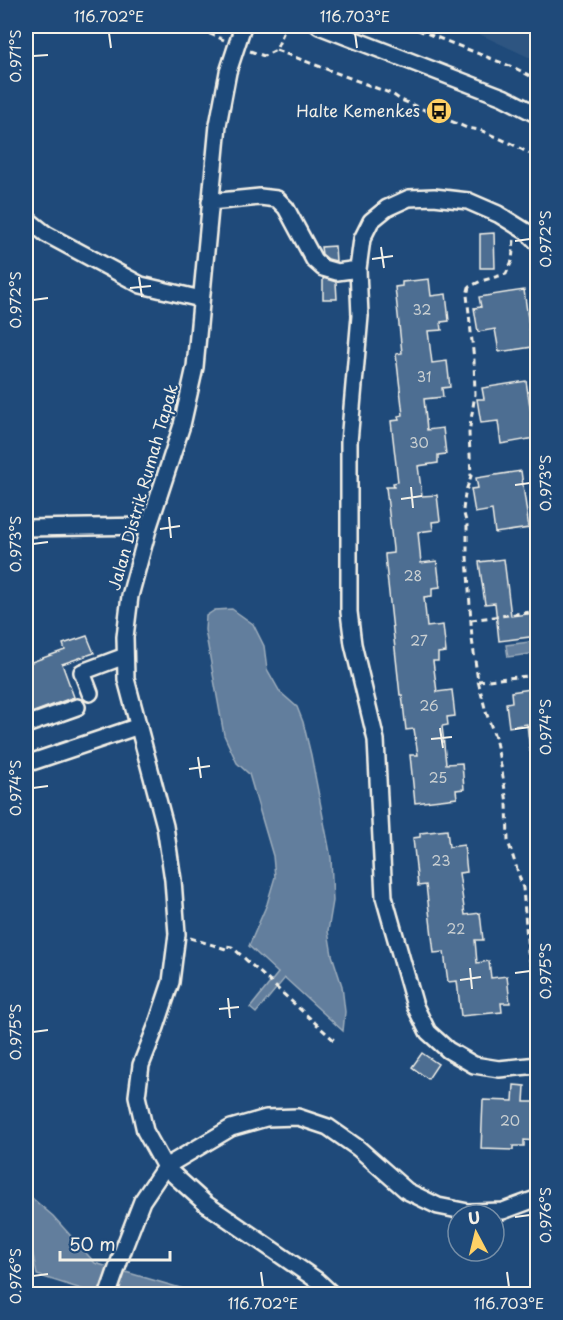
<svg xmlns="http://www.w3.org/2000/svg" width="563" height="1320" viewBox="0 0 563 1320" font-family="'Playpen Sans',sans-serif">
<rect width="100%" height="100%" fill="#1f4a7a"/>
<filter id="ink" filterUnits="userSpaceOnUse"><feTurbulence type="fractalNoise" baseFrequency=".0167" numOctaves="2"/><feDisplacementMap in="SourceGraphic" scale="12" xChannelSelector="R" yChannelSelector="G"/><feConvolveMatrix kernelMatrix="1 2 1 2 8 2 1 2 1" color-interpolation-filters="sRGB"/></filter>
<g filter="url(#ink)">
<!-- built -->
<path fill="#2d5581" d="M462 26H537V61Z"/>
<!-- water -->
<path fill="#627e9d" stroke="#9cacbb" stroke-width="1.5" d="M232 609 253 624 264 646 267 669 280 692 297 707 303 722 311 755 331 858 333 901 328 931 332 955 342 986 345 1012 343 1031 285 978 256 1013 250 1008 278 973 249 946 267 904 275 877 273 856 249 774 237 763 224 735 205 630 206 616 215 610Z
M537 641V653L508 657 506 645Z
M26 1193 53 1216 95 1263 187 1290 208 1294H97L37 1275 31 1245 26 1234Z"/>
<!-- building -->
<path fill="#4d6e92" stroke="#f4f1e8" stroke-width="1.5" d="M494 233 495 268H480V234Z
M335 246 336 261 328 259 322 254 321 247Z
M323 278 336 282 337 299H323Z
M429 279 431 296 446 294 449 321 441 322 442 330 428 331 432 363 447 361 450 387 442 388 443 397 424 399 427 430 443 428 446 454 438 455V463L418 466 422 496 437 495 440 521 432 522 433 530 418 532 421 563 437 561 440 587 432 588V596L424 597 427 627 443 625 446 652 438 653V661H433L437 692 452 690 455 716 447 717 448 725 442 726 446 764 462 763 464 789 456 790 457 798 415 803 410 755H418L414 729 406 730 402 695H400L385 556V554L393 553V549L386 487H394L393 483 398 482 391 421 399 420 398 416 403 415 396 354 402 353 395 287 402 286V282Z
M524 290 532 347 499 352 495 329 478 332 474 308 481 307 479 297Z
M526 381 535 438 501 444 498 421 481 423 477 399H484L482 388Z
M521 471 529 528 495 533 492 510 475 513 471 489 478 488 476 478Z
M504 559 511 616 537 613V636L499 641 495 603 485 604 479 562Z
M87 636 94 653 62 664 74 697 26 715V664L65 650 63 644Z
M537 688V751H530L527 724 509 727 506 703 512 702 511 692Z
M447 830 449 847 464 845 467 872 459 873 465 915 480 913 483 940H475L477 963 489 961 491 978 507 976 510 1003H501L502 1012 461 1016 457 981 448 982 444 952 434 953 426 885 418 886 413 838 420 837V833Z
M422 1053 438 1064 428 1079 412 1067Z
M514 1085 525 1086 524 1102H537V1141L524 1140V1146H513V1150L481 1149 483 1100 513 1101Z"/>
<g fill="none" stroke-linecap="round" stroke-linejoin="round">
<!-- minor casing -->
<g stroke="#f4f1e8" stroke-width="20">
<path id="minor" d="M243 26 228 72 218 125 195 367 182 425 149 526 130 596 125 637 126 679 165 826 173 880 177 934 171 982 156 1027 141 1065 137 1096 145 1131 165 1167 206 1204 318 1281 332 1294
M319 26 503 97 538 115
M210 202 260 197 277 199 286 208 314 260 323 268 337 272 358 269
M26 218 46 234 141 285 201 299
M538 243 527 232 498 214 468 201 434 197 409 198 387 208 371 221 362 239 358 269 360 316 349 442V612L353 644 376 740 384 897 415 1006 428 1032 448 1050 474 1065 499 1069 538 1065
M26 528 149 526
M90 693 82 672 125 656
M26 725 77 707
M26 764 139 726
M108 1294 125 1245 142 1201 165 1167 231 1128 266 1118 298 1117 328 1127 358 1148 407 1191 438 1206 468 1212 503 1211 538 1198"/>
</g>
<!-- path -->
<path stroke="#f4f1e8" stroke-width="3" stroke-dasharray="6 4.5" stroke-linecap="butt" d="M202 26 208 33 224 40
M408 26 515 68 538 80
M276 50 392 94 401 100 467 128 480 130 512 144 538 158
M250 51 264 56 276 50 286 26
M514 240 512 261 506 274 481 281 469 287 467 295 474 360 475 394 469 433 471 476 465 494 463 510 467 525V556L472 639 478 681 486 712 495 737 502 771 507 803 508 841 523 888 528 952 531 965 538 976
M471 620 538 611
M478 681 538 675
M190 938 226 949V946L232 947 336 1042"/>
<!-- minor -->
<use href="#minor" stroke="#1f4a7a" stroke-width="15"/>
</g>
</g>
<!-- ticks -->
<path fill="none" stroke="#f4f1e8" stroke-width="2" d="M109 33 111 48M355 33 357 48M33 56 48 55M515 241 530 239M381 247 384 268M372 259 393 256M139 277 142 297M130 288 151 286M33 300 48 298M515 485 530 483M411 487 413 508M401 499 422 496M169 517 171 538M160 529 180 526M33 544 48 542M440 728 443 748M515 729 530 727M431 739 452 737M198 757 201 778M189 769 210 766M33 788 48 786M470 968 472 989M515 973 530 971M460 980 481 977M228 998 230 1018M219 1009 239 1007M33 1032 48 1030M515 1217 530 1215M261 1272 263 1287M507 1272 509 1287M33 1276 48 1274"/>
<!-- icons -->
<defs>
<g id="bus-disc" transform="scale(1.35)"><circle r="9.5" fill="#ffd166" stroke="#1f4a7a"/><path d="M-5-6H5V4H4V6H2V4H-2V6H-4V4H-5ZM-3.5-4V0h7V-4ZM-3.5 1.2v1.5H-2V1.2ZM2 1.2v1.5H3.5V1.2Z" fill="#111"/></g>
</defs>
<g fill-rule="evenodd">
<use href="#bus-disc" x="439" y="111"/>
</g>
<g text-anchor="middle" stroke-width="4.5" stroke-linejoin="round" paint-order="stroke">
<!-- number labels -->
<g font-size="14" fill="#cad0d2">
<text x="422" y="315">32</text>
<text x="424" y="382">31</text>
<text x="419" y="448">30</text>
<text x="413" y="581">28</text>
<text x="419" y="646">27</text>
<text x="429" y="711">26</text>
<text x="438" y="783">25</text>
<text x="441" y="866">23</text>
<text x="456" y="934">22</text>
<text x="510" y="1126">20</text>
</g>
<!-- poi labels -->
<g font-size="16" fill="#f4f1e8" stroke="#1f4a7a" text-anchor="end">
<text x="420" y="117">Halte Kemenkes</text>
</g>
<!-- street labels -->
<g font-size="16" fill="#f4f1e8" stroke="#1f4a7a">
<text transform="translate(143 487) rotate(-74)" y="6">Jalan Distrik Rumah Tapak</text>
</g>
</g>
<!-- margin -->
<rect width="563" height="1320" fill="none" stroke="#1f4a7a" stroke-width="66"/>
<!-- north arrow -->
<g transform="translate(476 1233) rotate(353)"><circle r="28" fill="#1f4a7a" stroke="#748da6" stroke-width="1.5"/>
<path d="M0-4.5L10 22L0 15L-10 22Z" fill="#ffd166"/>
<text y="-9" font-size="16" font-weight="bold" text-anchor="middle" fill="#f4f1e8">U</text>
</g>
<!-- scale -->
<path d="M60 1251v9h110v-9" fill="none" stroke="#f4f1e8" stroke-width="3"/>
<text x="69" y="1251" font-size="18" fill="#f4f1e8" stroke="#1f4a7a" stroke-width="4.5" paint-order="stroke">50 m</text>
<rect x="33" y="33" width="497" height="1254" fill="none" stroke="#f4f1e8" stroke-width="2"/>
<g font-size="15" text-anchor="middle" fill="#f4f1e8">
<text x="109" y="22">116.702°E</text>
<text x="355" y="22">116.703°E</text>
<text transform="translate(16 56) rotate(-90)" y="5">0.971°S</text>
<text transform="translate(546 239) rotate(-90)" y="5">0.972°S</text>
<text transform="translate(16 300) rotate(-90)" y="5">0.972°S</text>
<text transform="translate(546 483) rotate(-90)" y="5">0.973°S</text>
<text transform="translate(16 544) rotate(-90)" y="5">0.973°S</text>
<text transform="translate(546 727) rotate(-90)" y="5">0.974°S</text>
<text transform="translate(16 788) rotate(-90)" y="5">0.974°S</text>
<text transform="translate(546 971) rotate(-90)" y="5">0.975°S</text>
<text transform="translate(16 1032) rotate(-90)" y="5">0.975°S</text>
<text transform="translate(546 1215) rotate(-90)" y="5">0.976°S</text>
<text transform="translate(16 1276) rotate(-90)" y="5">0.976°S</text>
<text x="263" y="1309">116.702°E</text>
<text x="509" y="1309">116.703°E</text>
</g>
</svg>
